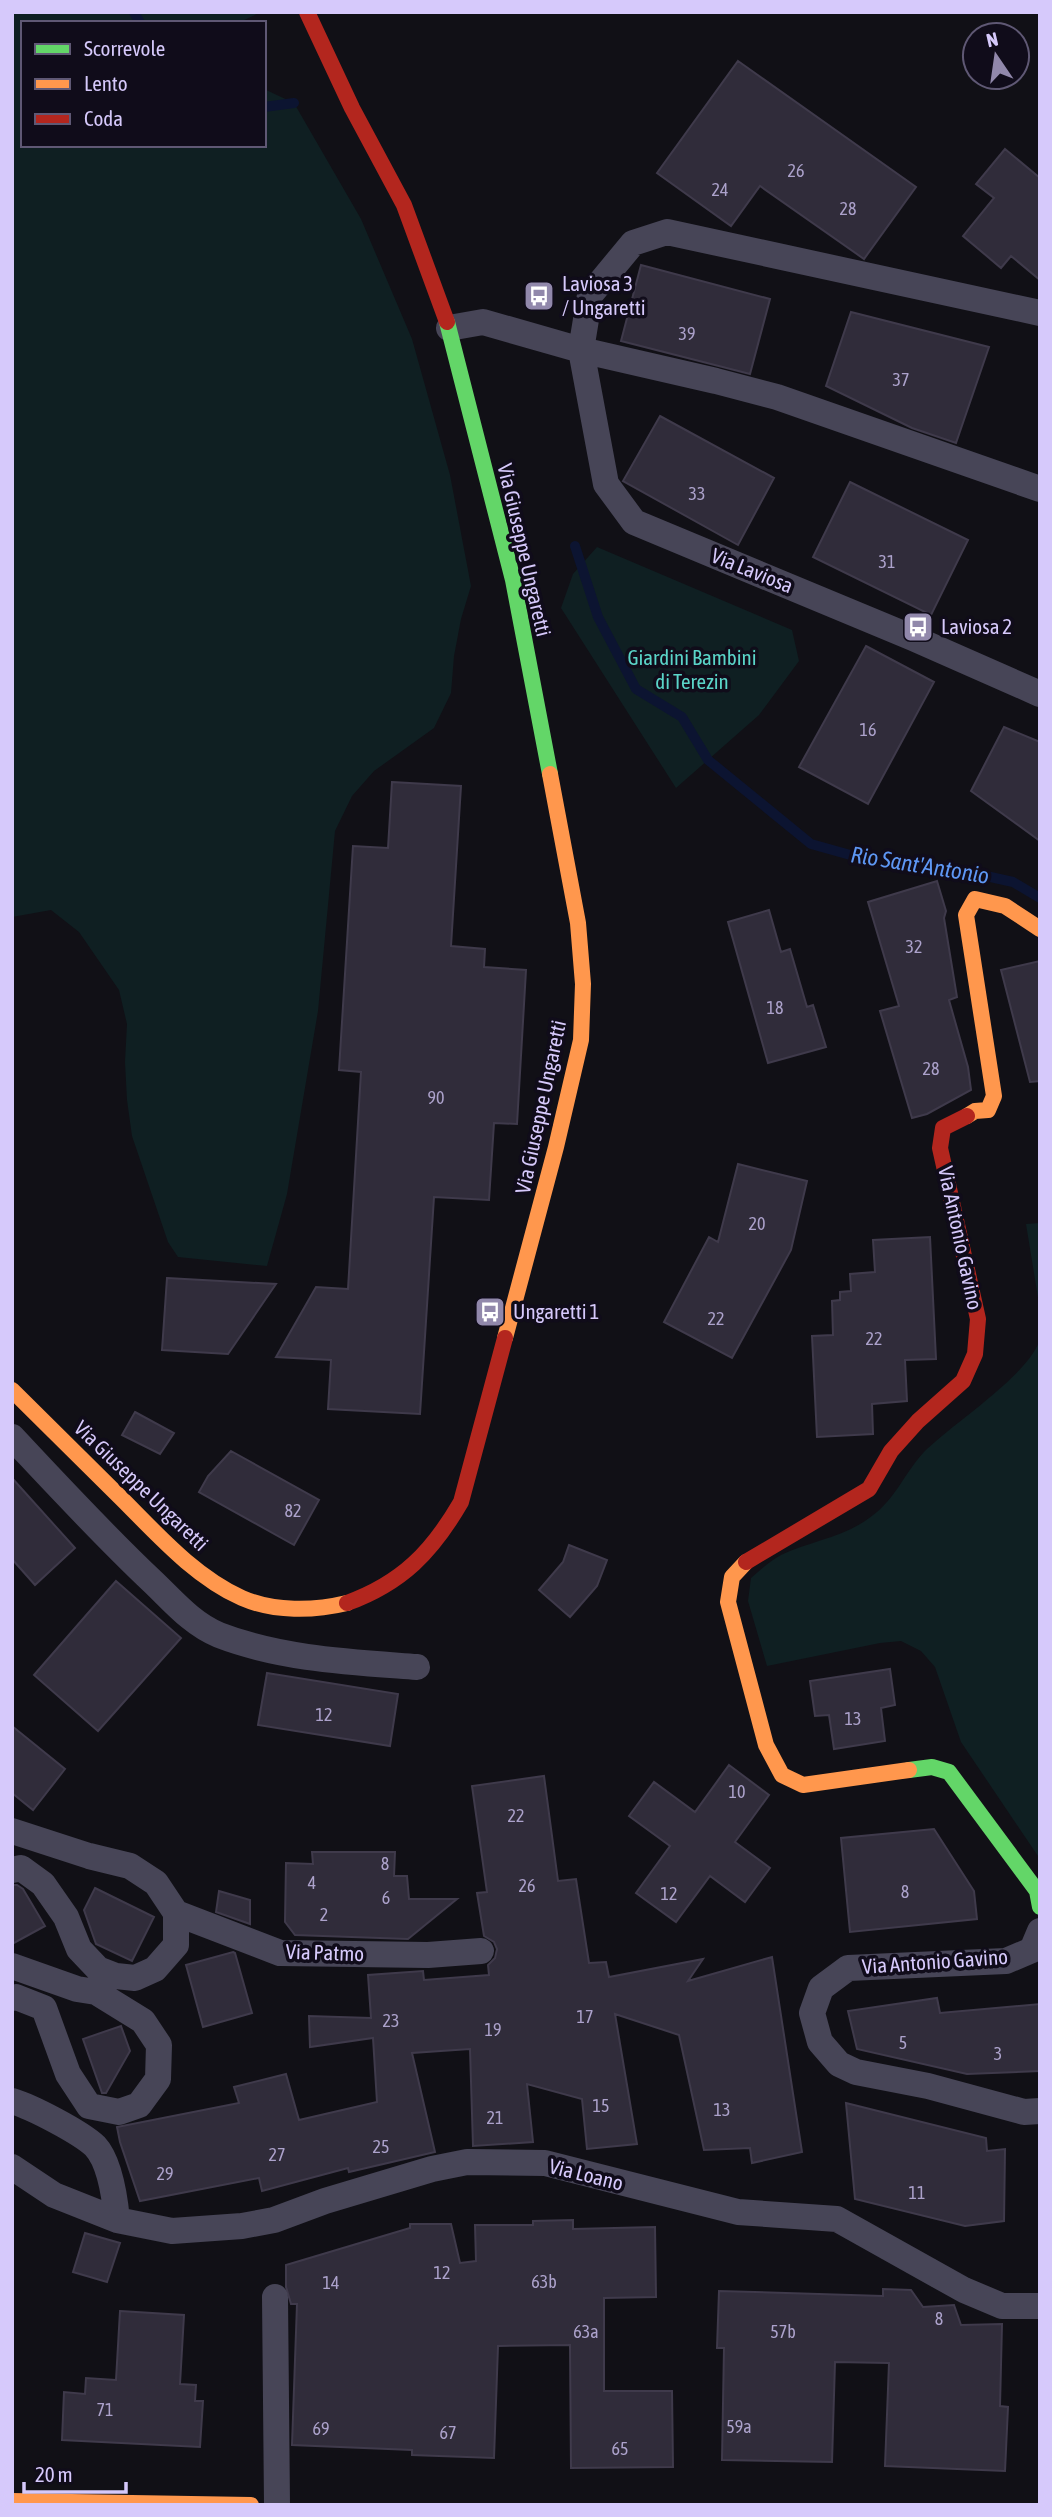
<svg xmlns="http://www.w3.org/2000/svg" width="1052" height="2517" viewBox="0 0 1052 2517" font-family="'Asap Condensed',sans-serif">
<rect width="100%" height="100%" fill="#111016"/>
<!-- green -->
<path fill="#0f1f22" d="M12 12H261L238 23H23V145H264V89L294 103 361 219 412 339 450 475 471 586 461 619 454 656 451 693 434 728 374 771 352 796 335 831 318 1011 287 1194 267 1266 178 1257 168 1242 132 1136 127 1100 125 1062 127 1024 119 990 79 932 51 910 12 917Z
M597 547 792 630 799 661 759 715 676 788 561 608 573 574Z
M1040 1223V1310L1026 1224Z
M1040 1337V1859L961 1742 935 1667 921 1651 901 1641 880 1643 767 1666 748 1601 751 1578C760 1570 770 1561 781 1555 808 1542 840 1538 865 1521 895 1502 902 1476 924 1452 949 1426 1036 1370 1040 1337Z"/>
<g fill="none" stroke-linecap="round" stroke-linejoin="round">
<!-- stream -->
<path stroke="#0c1431" stroke-width="10" d="M134 12 140 23
M264 107 294 103
M575 546 598 617 636 689 682 717 708 760 811 844 879 863 959 870 1013 882 1040 898"/>
</g>
<!-- building -->
<path fill="#302c3a" stroke="#3f3a4b" stroke-width="2" d="M738 61 916 187 864 259 760 186 731 226 657 173Z
M1005 149 1040 178V280L1011 256 1001 268 963 236 994 198 976 184Z
M641 265 770 299 750 374 621 341Z
M851 312 989 347 956 443 912 428 826 386Z
M660 416 774 478 738 545 623 481Z
M850 482 968 540 931 615 813 557Z
M866 646 934 682 868 804 799 767Z
M1004 727 1040 742V841L971 791Z
M392 782 461 786 451 946 485 949 484 967 526 970 517 1124 494 1123 489 1200 434 1197 420 1414 328 1409 331 1360 276 1357 316 1287 348 1289 361 1072 339 1070 353 846 388 848Z
M937 881 946 911 944 918 957 997 949 1000 968 1067 971 1090 927 1114 912 1118 880 1011 899 1006 868 902Z
M769 910 781 952 790 949 807 1007 813 1005 826 1047 768 1063 728 922Z
M1040 961V1081L1030 1082 1001 970Z
M738 1164 807 1181 791 1250 732 1358 664 1322 709 1237 718 1242Z
M930 1237 936 1359 905 1360 907 1401 872 1404 873 1434 817 1437 812 1336 833 1335 832 1301 840 1300V1292L851 1291 850 1274 875 1272 873 1240Z
M167 1278 276 1284 228 1354 162 1350Z
M135 1412 174 1433 160 1454 122 1435Z
M231 1451 319 1500 294 1545 199 1492 208 1476Z
M12 1478 75 1548 35 1585 12 1559Z
M569 1545 607 1560 597 1586 570 1617 539 1590 563 1562Z
M116 1581 181 1638 98 1731 34 1675Z
M890 1669 895 1705 881 1708 885 1741 834 1749 829 1715 815 1716 810 1681Z
M267 1673 398 1694 390 1746 258 1725Z
M12 1726 65 1769 33 1810 12 1793Z
M729 1765 769 1795 735 1842 770 1868 745 1902 710 1876 676 1922 636 1893 670 1846 629 1816 654 1782 695 1812Z
M544 1776 558 1881 576 1879 589 1963 606 1962 609 1977 703 1959 688 1981 772 1957 802 2152 752 2163 750 2148 704 2150 679 2035 615 2014 637 2144 587 2149 582 2099 527 2084 533 2142 473 2146 470 2049 412 2053 435 2152 349 2172 348 2168 262 2191 259 2178 140 2201 120 2142 117 2127 239 2103 234 2087 286 2074 299 2120 377 2102 373 2038 310 2047 309 2016 371 2018 368 1975 423 1971 424 1980 489 1975 488 1965 495 1958 497 1949 494 1942 484 1936 477 1893 487 1892 472 1786Z
M934 1829 974 1891 977 1919 850 1932 841 1838Z
M312 1852H395L394 1876H407L409 1899H457L408 1939 295 1935 285 1922 286 1863 313 1864Z
M12 1885H17L23 1889 45 1926 12 1944Z
M95 1888 154 1917 132 1961 96 1944 84 1910Z
M219 1891 250 1900V1924L216 1912Z
M233 1952 235 1953 252 2013 203 2027 186 1965Z
M937 1998 940 2013 1040 2004V2071L967 2074 857 2049 848 2011Z
M121 2026 130 2051 106 2093H102L83 2039Z
M846 2103 986 2138 987 2151 1005 2149 1004 2221 965 2226 855 2199Z
M573 2220V2229L655 2227 656 2297 604 2298V2391H672L673 2467 571 2468 570 2345 498 2346 494 2458 412 2455V2450L292 2445 297 2304H291L286 2287V2265L410 2228V2224H451L460 2263 476 2261 475 2225H533V2221Z
M85 2233 120 2243 107 2282 73 2272Z
M883 2289 911 2290 923 2307 954 2305 961 2325 1002 2324 1000 2406 1008 2407 1005 2471 885 2466 889 2363 835 2362 832 2462 722 2460 724 2348H717L719 2291 883 2296Z
M120 2311 184 2315 180 2384 196 2385 195 2401H203L200 2447 62 2440 64 2392 85 2394 86 2378 116 2380Z"/>
<g fill="none" stroke-linecap="round" stroke-linejoin="round">
<!-- street -->
<path stroke="#474557" stroke-width="26" d="M1040 313 667 232 633 243 590 295 581 350 606 484 634 522 913 638 1040 694
M449 328 483 322 581 350 716 381 777 397 1040 489
M12 1437C58 1486 104 1536 153 1582 173 1601 192 1624 219 1635 281 1659 351 1662 417 1667
M12 1831 89 1856 130 1866 156 1883 176 1913V1945L155 1969 135 1978 116 1976 98 1969 79 1949 66 1917 43 1884 21 1868 12 1870
M176 1913 280 1953 428 1955 481 1951
M1040 1931 1032 1950 1006 1961 848 1968 821 1988 812 2013 820 2042 839 2064 856 2072 928 2086 1024 2112 1040 2111
M12 1966 77 1989 96 1992 143 2021 159 2045 158 2079 139 2105 119 2112 89 2106 68 2074 44 2008 16 1997 12 1998
M12 2101C32 2107 80 2132 95 2146 110 2162 115 2199 117 2220
M12 2167 54 2195 117 2220 172 2231 242 2226 274 2220 325 2201 432 2169 467 2162 545 2163 738 2212 837 2219 964 2290 1002 2306H1040
M275 2297 277 2505"/>
<!-- fast -->
<path stroke="#63d668" stroke-width="16" d="M447 322 513 580 550 774
M909 1770 932 1767 949 1772 1037 1891 1040 1907"/>
<!-- slow -->
<path stroke="#ff974d" stroke-width="16" d="M967 1116 975 1111 988 1110 994 1096 966 915 975 899 1005 906 1040 929
M505 1338 556 1147 581 1040 583 984 578 923 550 774
M12 1390C49 1427 86 1463 122 1499 158 1535 195 1577 242 1598 274 1612 314 1611 347 1603
M746 1562 732 1577 728 1602 766 1745 782 1775 803 1785 909 1770
M12 2501 251 2505"/>
<!-- jam -->
<path stroke="#b3261e" stroke-width="16" d="M307 12 352 108 404 205 447 322
M746 1562 869 1489 891 1451 918 1421 963 1381 975 1354 978 1319 940 1148 943 1128 967 1116
M347 1603C402 1583 432 1552 461 1502L505 1338"/>
</g>
<!-- icons -->
<defs>
<g id="bus-square" transform="scale(1.575)"><rect x="-9" y="-9" width="18" height="18" rx="4" fill="#9188ab" stroke="#100c1a"/><path d="M-5-6H5V4H4V6H2V4H-2V6H-4V4H-5ZM-3.5-4V0h7V-4ZM-3.5 1.2v1.5H-2V1.2ZM2 1.2v1.5H3.5V1.2Z" fill="#fff"/></g>
</defs>
<g fill-rule="evenodd">
<use href="#bus-square" x="539" y="296"/>
<use href="#bus-square" x="918" y="627"/>
<use href="#bus-square" x="490" y="1312"/>
</g>
<g text-anchor="middle" stroke-width="7" stroke-linejoin="round" paint-order="stroke">
<!-- number labels -->
<g font-size="18" fill="#aca2cb">
<text x="796" y="177">26</text>
<text x="720" y="196">24</text>
<text x="848" y="215">28</text>
<text x="687" y="340">39</text>
<text x="901" y="386">37</text>
<text x="697" y="500">33</text>
<text x="887" y="568">31</text>
<text x="868" y="736">16</text>
<text x="914" y="953">32</text>
<text x="775" y="1014">18</text>
<text x="931" y="1075">28</text>
<text x="436" y="1104">90</text>
<text x="757" y="1230">20</text>
<text x="716" y="1325">22</text>
<text x="874" y="1345">22</text>
<text x="293" y="1517">82</text>
<text x="324" y="1721">12</text>
<text x="853" y="1725">13</text>
<text x="737" y="1798">10</text>
<text x="516" y="1822">22</text>
<text x="385" y="1870">8</text>
<text x="312" y="1889">4</text>
<text x="527" y="1892">26</text>
<text x="905" y="1898">8</text>
<text x="669" y="1900">12</text>
<text x="386" y="1904">6</text>
<text x="324" y="1921">2</text>
<text x="585" y="2023">17</text>
<text x="391" y="2027">23</text>
<text x="493" y="2036">19</text>
<text x="903" y="2049">5</text>
<text x="998" y="2060">3</text>
<text x="601" y="2112">15</text>
<text x="722" y="2116">13</text>
<text x="495" y="2124">21</text>
<text x="381" y="2153">25</text>
<text x="277" y="2161">27</text>
<text x="165" y="2180">29</text>
<text x="917" y="2199">11</text>
<text x="442" y="2279">12</text>
<text x="544" y="2288">63b</text>
<text x="331" y="2289">14</text>
<text x="939" y="2325">8</text>
<text x="586" y="2338">63a</text>
<text x="783" y="2338">57b</text>
<text x="105" y="2416">71</text>
<text x="739" y="2433">59a</text>
<text x="321" y="2435">69</text>
<text x="448" y="2439">67</text>
<text x="620" y="2455">65</text>
</g>
<!-- poi labels -->
<g font-size="21" fill="#d6c9fb" stroke="#100c1a" text-anchor="start">
<text x="562" y="291">Laviosa 3<tspan x="562" dy="24">/ Ungaretti</tspan></text>
<text x="941" y="634">Laviosa 2</text>
<text x="513" y="1319">Ungaretti 1</text>
</g>
<!-- street labels -->
<g font-size="21" fill="#d6c9fb" stroke="#100c1a">
<text transform="translate(524 550) rotate(77)" y="7">Via Giuseppe Ungaretti</text>
<text transform="translate(752 571) rotate(22)" y="7">Via Laviosa</text>
<text transform="translate(541 1107) rotate(-78)" y="7">Via Giuseppe Ungaretti</text>
<text transform="translate(960 1238) rotate(78)" y="7">Via Antonio Gavino</text>
<text transform="translate(141 1486) rotate(44)" y="7">Via Giuseppe Ungaretti</text>
<text transform="translate(325 1953) rotate(2)" y="7">Via Patmo</text>
<text transform="translate(935 1962) rotate(-4)" y="7">Via Antonio Gavino</text>
<text transform="translate(586 2175) rotate(14)" y="7">Via Loano</text>
</g>
<!-- park labels -->
<g font-size="21" fill="#5bd5c9" stroke="#100c1a">
<text x="692" y="665">Giardini Bambini<tspan x="692" dy="24">di Terezin</tspan></text>
</g>
<!-- water labels -->
<g font-size="23" font-style="italic" fill="#5e97f4" stroke="#100c1a">
<text transform="translate(920 865) rotate(9)" y="8">Rio Sant'Antonio</text>
</g>
</g>
<!-- border -->
<rect width="1052" height="2517" fill="none" stroke="#d6c9fb" stroke-width="28"/>
<!-- legend -->
<rect x="21" y="21" width="245" height="126" fill="#100c1a" stroke="#5f5874" stroke-width="2"/>
<rect x="35" y="44" width="35" height="10" fill="#63d668" stroke="#5f5874" stroke-width="2"/>
<text x="84" y="56" font-size="21" fill="#d6c9fb">Scorrevole</text>
<rect x="35" y="79" width="35" height="10" fill="#ff974d" stroke="#5f5874" stroke-width="2"/>
<text x="84" y="91" font-size="21" fill="#d6c9fb">Lento</text>
<rect x="35" y="114" width="35" height="10" fill="#b3261e" stroke="#5f5874" stroke-width="2"/>
<text x="84" y="126" font-size="21" fill="#d6c9fb">Coda</text>
<!-- north arrow -->
<g transform="translate(996 56) rotate(347)"><circle r="33" fill="#100c1a" stroke="#5f5874" stroke-width="2"/>
<path d="M0-5L12 26L0 18L-12 26Z" fill="#9188ab"/>
<text y="-10" font-size="19" font-weight="bold" text-anchor="middle" fill="#d6c9fb">N</text>
</g>
<!-- scale -->
<path d="M24 2482v10h102v-10" fill="none" stroke="#d6c9fb" stroke-width="3.5"/>
<text x="35" y="2482" font-size="21" fill="#d6c9fb" stroke="#100c1a" stroke-width="5" paint-order="stroke">20 m</text>
</svg>
